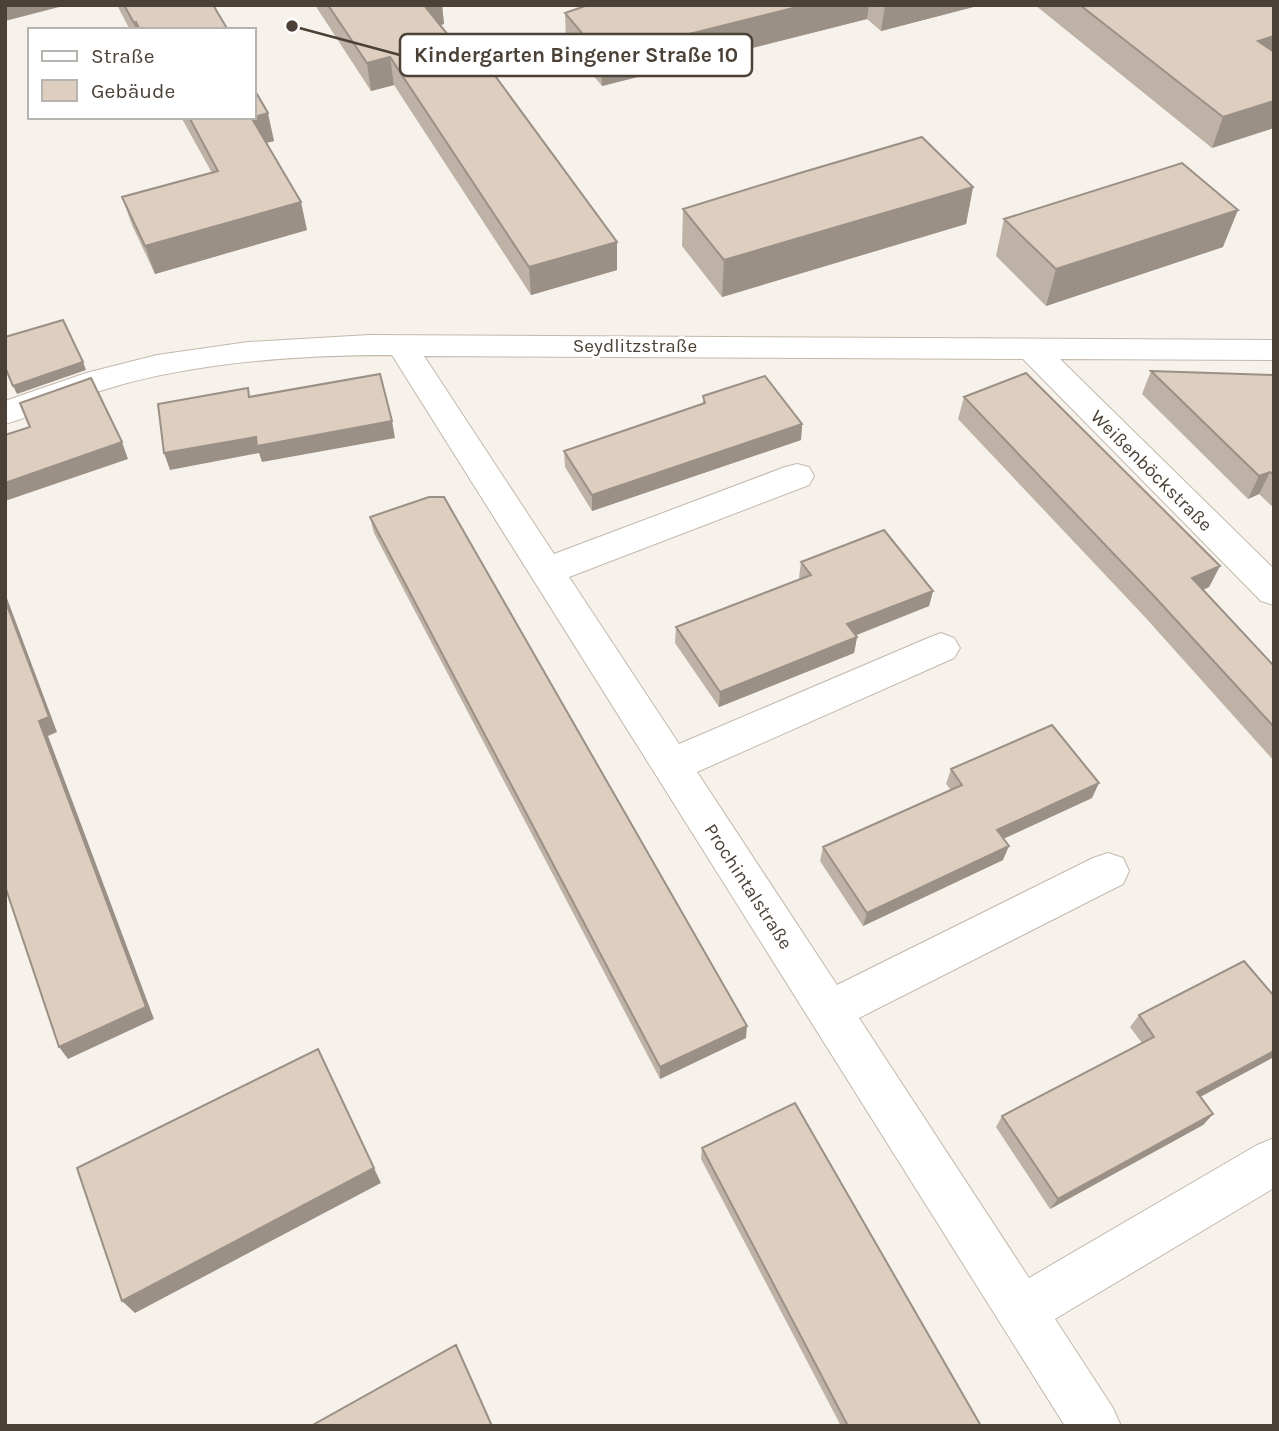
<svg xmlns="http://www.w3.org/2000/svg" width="1279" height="1431" viewBox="0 0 1279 1431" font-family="Karla,sans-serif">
<rect width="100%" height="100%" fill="#f6f1ea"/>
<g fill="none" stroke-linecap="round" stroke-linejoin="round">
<!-- minor casing -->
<g stroke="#c3b8ab" stroke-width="2">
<path id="minor" d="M369 335 1274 340V360L1060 359 1274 569V605L1261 601 1023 359 424 356 554 554 785 467 797 464 809 467 814 476 809 485 569 577 679 744 928 638 941 633 954 638 960 648 954 658 697 772 837 985 1093 858 1108 853 1123 858 1129 871 1123 884 859 1018 1029 1278 1257 1145 1274 1138V1188L1055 1319 1113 1408 1121 1426H1065L392 355C304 355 212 361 127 383 85 394 46 412 5 424V401L86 373 157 355 248 342Z"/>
</g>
<!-- minor -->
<use href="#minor" fill="#fff" fill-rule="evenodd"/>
</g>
<!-- wall -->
<path fill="#beb1a5" d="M117 5H213L228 30H130Z
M315 5H442L444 24 440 25 617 270 531 295 394 85 371 91Z
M588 5H981L881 31 867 19 602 86 566 43 565 13Z
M1035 5H1274L1212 148Z
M257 94 274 141 266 143 307 230 155 274 132 225 122 197 212 173 181 117H254Z
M973 187 966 224 722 297 682 246 683 209Z
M1004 219 1223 247 1046 306 996 256Z
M1151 371 1274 375V508L1259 494 1248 499 1142 394Z
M703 396 802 424 801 440 592 511 565 467 564 451 703 403Z
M964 397 1220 566 1209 587 1203 590 1274 666V761L1144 616 958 419Z
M370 517 746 1038 660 1079 374 533Z
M801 562 933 591 929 606 856 635 857 637 854 653 719 707 675 643 676 627 800 579 799 578Z
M951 769 1092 798 1003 839V860L863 926 820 861 823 847 951 790 946 784Z
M1274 996V1057L1200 1097 1213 1114 1203 1125 1050 1209 996 1127 1002 1116 1142 1043 1130 1027 1139 1015Z
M702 1148 981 1426H841L701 1159Z"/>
<!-- shaded-wall -->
<path fill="#9b9086" d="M5 5H67L5 21Z
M422 5H442L444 24 424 29Z
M805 5H869L867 19 602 86 601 56Z
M885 5H981L881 31Z
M136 22 138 30H136L134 23Z
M1274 36V63L1258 41Z
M390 57 394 85 371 91 367 63Z
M254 79 257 94 254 95Z
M1274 101V128L1212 148 1223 117Z
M268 113 274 141 258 145 251 117Z
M973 187 966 224 722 297 724 260Z
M301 202 307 230 155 274 145 246Z
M1238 210 1223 247 1046 306 1056 269Z
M617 242V270L531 295 529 267Z
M83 362 86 370 17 394 13 386Z
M392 421 395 438 262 462 259 453 170 470 164 453 256 437Z
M802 424 801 440 592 511V495Z
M122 442 128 459 5 501V483Z
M1270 472 1259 494 1248 499 1259 476Z
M1220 566 1209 587 1182 599 1192 578Z
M933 591 929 606 844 640 847 624Z
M5 593 57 732 48 736 154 1019 68 1059 59 1047 39 721 5 600Z
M857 637 854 653 719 707 720 692Z
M1099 783 1092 798 992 844 997 830Z
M1009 846 1003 860 863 926 867 913Z
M747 1026 746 1038 660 1079V1067Z
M1274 1051V1057L1187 1104 1197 1092Z
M1213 1114 1203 1125 1050 1209 1058 1199Z
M374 1168 381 1183 135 1313 122 1301Z"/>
<!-- building -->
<path fill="#ddcec0" stroke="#9b9086" stroke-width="2" d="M124 5H213L228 30H140L136 22 134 23Z
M328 5H424L481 76 493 73 617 242 529 267 390 57 367 63Z
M588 5H805L601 56 565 13Z
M1080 5H1274V36L1258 41 1274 52V101L1223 117Z
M254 89 268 113 254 117Z
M189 117H252H251L301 202 145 246 122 197 218 171Z
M922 137 973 187 724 260 683 209 800 173Z
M1182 163 1238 210 1056 269 1004 219Z
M63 320 83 362 13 386 5 367V337Z
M1151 371 1274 375V475L1270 472 1259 476Z
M1026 373 1220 566 1192 578 1274 666V727L1153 595 964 397Z
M380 374 392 421 257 446 256 437 164 453 158 404 248 388 249 397Z
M765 376 802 424 592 495 564 451 705 403 703 396Z
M91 378 122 442 5 483V435L30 427 20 403Z
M429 497H444L747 1026 660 1067 370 517Z
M884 530 933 591 847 624 857 637 720 692 676 627 811 575 801 562Z
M5 600 49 717 39 721 146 1007 59 1047 5 886Z
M1052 725 1099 783 997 830 1009 846 867 913 823 847 962 785 951 769Z
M1244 961 1274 996V1051L1197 1092 1213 1114 1058 1199 1002 1116 1154 1037 1139 1015Z
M318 1049 374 1168 122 1301 77 1168Z
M795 1103 981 1426H848L702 1148Z
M456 1345 492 1426H311Z"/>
<g text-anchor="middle" stroke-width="6" stroke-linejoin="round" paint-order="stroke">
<!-- street labels -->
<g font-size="19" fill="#4c4136" stroke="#fff">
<text x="635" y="352">Seydlitzstraße</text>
<text transform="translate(1152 470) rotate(45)" y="7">Weißenböckstraße</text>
<text transform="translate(749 886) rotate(57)" y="7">Prochintalstraße</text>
</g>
</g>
<!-- callouts -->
<path fill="none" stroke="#4c4136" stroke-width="2.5" d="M292 26L400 55"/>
<circle fill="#4c4136" stroke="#fff" stroke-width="2.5" cx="292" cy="26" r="7"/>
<rect fill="#fff" stroke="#4c4136" stroke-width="2.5" x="400" y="34" width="352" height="42" rx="7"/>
<g font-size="21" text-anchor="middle" font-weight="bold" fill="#4c4136">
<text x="576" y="62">Kindergarten Bingener Straße 10</text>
</g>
<!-- border -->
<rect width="1279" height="1431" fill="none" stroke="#4c4136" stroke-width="14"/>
<!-- legend -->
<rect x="28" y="28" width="228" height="91" fill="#ffffff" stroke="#b7b3af" stroke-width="2"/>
<rect x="42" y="51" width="35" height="10" fill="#ffffff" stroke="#b7b3af" stroke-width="2"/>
<text x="91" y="63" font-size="21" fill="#4c4136">Straße</text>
<rect x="42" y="80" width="35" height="21" fill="#ddcec0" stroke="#b7b3af" stroke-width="2"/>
<text x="91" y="98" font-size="21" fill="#4c4136">Gebäude</text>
</svg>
